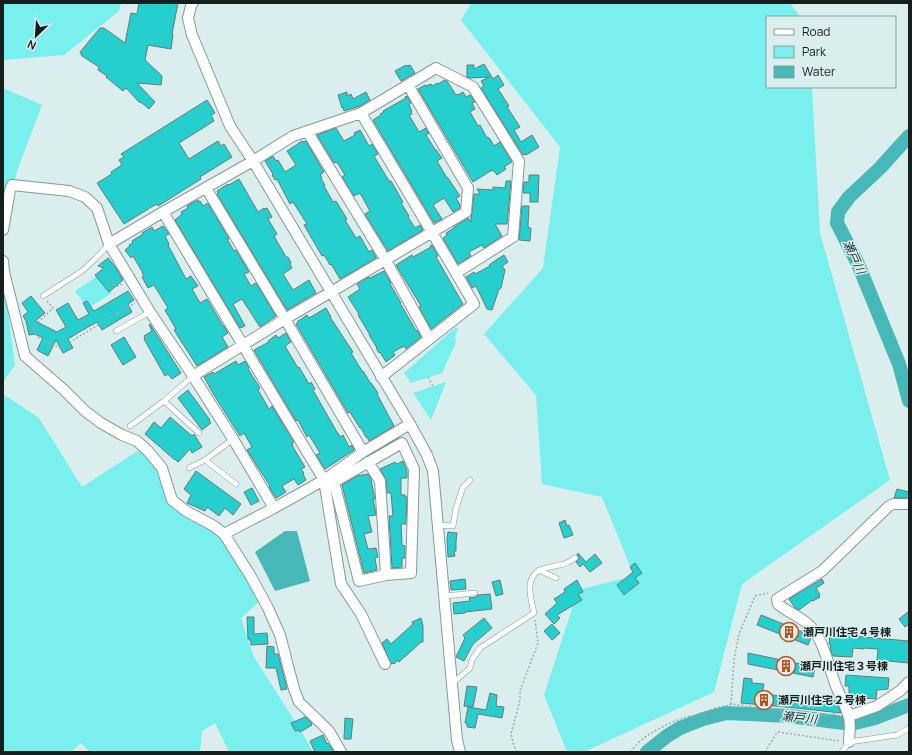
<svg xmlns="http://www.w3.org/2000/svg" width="912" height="755" viewBox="0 0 912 755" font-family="Manrope,'Noto Sans JP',sans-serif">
<rect width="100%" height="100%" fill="#daeeee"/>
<!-- green -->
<path fill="#79efee" d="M3 3H121L119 11 64 55 3 60Z
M471 3H790L800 17H767V87H812L820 233 890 480 742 584 714 692 584 752H567L544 695 578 590 634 576 602 497 542 484 536 395 484 334 543 268 560 147 461 20Z
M3 88 42 105 17 171 3 235Z
M102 273 107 287 112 293 90 307 86 306 75 291Z
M3 277 15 365 3 382Z
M456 327 458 330 455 337 456 342 442 373 411 383 404 373Z
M446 382 431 420 413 393Z
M3 394 39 418 82 487 139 450 160 467 176 506 233 546 261 600 241 618 254 657 301 731 313 752H229L215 723 202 731 200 752H90L81 743 71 752H3Z"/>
<!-- water -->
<path fill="#46b8b7" d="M285 531H297L310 581 275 591 255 552Z"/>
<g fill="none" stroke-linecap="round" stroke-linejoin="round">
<!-- river -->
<path stroke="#46b8b7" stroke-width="14" d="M909 136 880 168 849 197 838 212 837 223 858 264 899 364 909 401
M647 752 667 736 680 728 703 719 726 713 790 716 851 724 875 718 909 705"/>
</g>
<!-- building -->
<path fill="#25cfce" stroke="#677979" d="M139 3H178L172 34H173L171 49 148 45 145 60 162 76 161 85 137 83 155 102 149 109 142 103 139 102 126 88 123 91 106 77 107 76 98 70 99 67 82 56 80 52 100 28H104L125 43 131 13 137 14Z
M484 64 493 79 498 75 504 85 498 89 509 106 507 107 520 127 514 130 521 142 532 135 539 147 526 155 525 154 523 155 481 88 484 86 481 81 489 77 470 78 467 77V65H474V69Z
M406 65 407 66 410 65 415 73 401 81 395 71Z
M445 80 447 81 456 95 457 94 458 95 463 92 466 97 470 95 475 102 472 103 475 109 470 112 478 126 480 125 487 138 488 137 490 139 494 146 500 142 512 162 504 167 506 169 497 175 494 171H493L492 170 473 182 418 89 425 85 426 86 431 84 432 86 438 83V84Z
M347 92V96L351 94 353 99 366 92 370 100 360 106 344 111 343 107 342 108 338 95Z
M407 96 411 103 409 105 412 111 411 112 412 114 409 115 419 132 426 128 429 133 426 135 436 151V150L442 158 437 161 447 178H448L460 196 456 198 460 205V208L453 212 444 198 433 205 442 219 434 223 373 120 381 115 380 114 384 112 383 111 406 98 405 97Z
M207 100 215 113 211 115 214 121 179 143 189 159 218 141 221 146 224 144 232 157 200 177 201 179 158 206 157 204 153 206 124 224 97 183 112 174 111 172 122 165 119 160 124 157 121 154Z
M336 128 344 141 355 135 354 133 360 130 369 146 372 144 378 154 374 156 389 181H391L403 202 401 203 409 216 408 217 415 228 420 225 423 230 388 251 365 214 370 211 360 193 354 196 342 177 345 175 337 162 334 163 317 135Z
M302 141 303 142 306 141 324 172 320 175 322 178 321 179 325 185 324 186 333 202 336 201 347 219 345 220 356 238 360 236 369 252 372 250 376 257V258L340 279 331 264 330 265 324 255 322 256 304 225 307 224 293 202 290 204 277 179 275 180 272 175 273 174 265 161 273 156 276 161 278 160 285 172 296 165 287 151Z
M529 175H539L538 202H530V193H523L524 182H529Z
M239 179 258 212 264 208 265 209 267 208 272 217 268 219 277 234 274 236 286 257H288L291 263 290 264 292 268 283 274 293 290 309 280 316 293 287 310 217 194 218 193 217 191 228 184 229 185Z
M506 181H511L507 224H495L502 236 484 248 482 245 469 252 471 256 458 264 443 238 447 235 446 233 454 228V227L468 218 471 222V216L472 213 474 194H480L477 189 493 190V187L505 188Z
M198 200 199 202 200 201 203 206 208 203 229 239H227L234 251 236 250 249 272 244 274 251 286 256 283 276 316 260 327 242 299 233 304 245 326 240 328 175 220 182 214 181 212 188 208 187 206Z
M522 206H529L528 226 529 228H531L530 241 519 240Z
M163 226 169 234 165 236 169 244 168 245 186 279 191 276 198 286 192 289 200 303 207 299 223 326H224L228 333 222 337 228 347 197 366 174 330 176 329 165 310 168 308 154 285 148 288 142 277 144 276 142 273H143L133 256 131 258 125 250 130 246 129 245 133 243 132 241 143 234 142 233 152 227 154 231Z
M432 245 438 256 436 257 463 304 431 329 419 307 421 306 396 265 412 255 413 257 431 247 430 246Z
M504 255 508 262 502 266 505 270 501 288 499 289 492 310 487 309 476 286 472 288 466 277 474 272 475 274 490 266 489 265 496 260Z
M108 258 116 268 123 280 109 292 95 275 104 268 98 266Z
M384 271 391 283 390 284 401 303H400L411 322 416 331 417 330 421 337 406 349 404 346 393 352 395 355 394 356 386 362 380 352 379 353 376 348H377L369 335H370L358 315 359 314 348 297 360 289 357 284 369 277 370 278Z
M128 291 134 300 128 304 132 312 102 330 97 322 81 331 68 339 73 348 63 353 56 340 48 356 37 350 43 338 35 334 29 335 26 321 23 316 28 312 22 303 31 296 45 313 35 321 57 332 66 327 56 310 68 303 78 320 89 314 83 303 87 301 94 311Z
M326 308 331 317H330L353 352 351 353 362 371H363L371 384V383L374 387 378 393 377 394 394 426 369 441 367 437H366L361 428H360L350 412 348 413 296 324 298 323 297 322 307 315 309 318Z
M150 324 181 373 172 379 168 374 165 376 144 339 145 338 144 336 152 331 149 325Z
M286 333 291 342 285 346 298 368 299 367 309 384 311 382 315 389 313 390 338 434V433L340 437 343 435 349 447 352 445 354 450 325 469 316 455 320 453 309 435 307 437 298 420 296 421 254 350 269 342 268 341 276 335 278 338Z
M124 337 136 357 123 365 111 345Z
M236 361 238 365 245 361 249 368 248 369 260 388 258 390 269 409 272 406 294 442 292 443 293 447 305 467 301 469 304 473 303 474 306 480 298 485 294 479 282 486 286 492 276 498 269 487 270 486 247 450 252 447 244 433 240 436 214 395 204 377 213 372 214 374Z
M188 390 210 420 209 421 211 423 202 430 178 398Z
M170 417 192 436 194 434 202 447 192 453 190 449 178 462 175 459V460L145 434 154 422 161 428Z
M403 461 407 471V478H401V495H405V497H407L406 524H401L402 545 405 546V558H402V567L392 568 389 516H393L391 493H387L386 480 380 469 395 462 397 464Z
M196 471 241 504 233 515 225 508 219 516 207 507 205 511 187 503 191 495 184 489Z
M368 474 371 479 374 495 375 499H373L375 509 376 515 368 516 372 532 364 534 368 549 376 548 378 557 375 558 377 570 364 573 342 485 357 476Z
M252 488 259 501 251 505 244 492Z
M897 489 909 492V498H894Z
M565 520 567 526 569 525 573 535 564 538 559 523Z
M448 532 457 533 456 542V551H454L455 556 448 557 447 539Z
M578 553 586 562 595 554 602 563 590 572 583 564 580 567 576 562 579 559V557L577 555Z
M635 563 642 573 635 578 639 583 624 595 617 585 633 572 630 567Z
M465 579 466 589 451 590 450 581Z
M822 579 824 583 816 588 820 595 819 596 820 597 813 601 812 600 811 601 799 610 795 608 789 599Z
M500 580 503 594 496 596 492 582Z
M577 580 583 592 578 594 582 600 557 615 560 618 554 624 545 614 557 603 554 599 565 592 564 589Z
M490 594 492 609 465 612V613L454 614 453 603 470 601 469 598 476 597 478 595Z
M909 611V624L905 627 899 619Z
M761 615 808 634 811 638 808 645 757 625Z
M247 617H254V634L267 633 268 644 251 645V641H250V639H248Z
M421 618 423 626V642H421L399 662 398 660 394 664 393 663 391 664 382 643 387 639 391 644 413 624 412 622Z
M484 618 492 628 473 644 464 661 456 657 465 638 463 635Z
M552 624 560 633 552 640 544 631Z
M830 634 909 641V663L877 660 878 649 864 648V649L853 648 852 657 833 656 830 649 831 645 829 644Z
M267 646 274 647V654H278L287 689 281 690 276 668H266Z
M748 653 815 667 813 677 748 664Z
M846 675 889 678 888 689 877 690 876 699 863 698 865 703 859 705 856 698 849 697V686H845Z
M744 678 752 679V683L764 684 762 694 836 701 841 713 796 708 741 703Z
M467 686 477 687 473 707 464 706Z
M490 693 497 695 496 706 504 707 502 718 478 714 475 728 467 727V724L465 723 468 707 486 710Z
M305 717 311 722 312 725 300 732 299 730 295 731 291 723Z
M345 718 353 719 351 739H344Z
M323 735 327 744 328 743 334 752H315L310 741Z"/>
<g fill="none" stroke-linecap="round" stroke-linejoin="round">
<!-- service casing -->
<g stroke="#869998" stroke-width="6">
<path id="service" d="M43 296 82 271 95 259 109 244
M116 331 150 312
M164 401 199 433
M130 426 164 401 193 376
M205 460 236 484
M189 468 205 460 233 439
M438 525 453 526 456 508 463 487 470 480
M539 570 556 578
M444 596 475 593
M453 683 470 668 472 660 480 648 534 613C531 599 524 578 540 570 544 568 550 567 555 566 564 564 567 564 575 558
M842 752 849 742 897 735 909 728"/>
</g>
<!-- minor casing -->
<g stroke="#869998" stroke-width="12">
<path id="minor" d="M193 3 191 6 188 18 192 35 230 126 253 161 410 424 427 455 433 471 457 740 460 752
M361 113 456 273 474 304 381 377
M307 131 385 259 429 338
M206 188 285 319 363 452
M163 212 324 480 341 584 361 614 385 664
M3 230 10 190 12 185 69 191 85 197 97 208 109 244
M3 261 4 272 25 356 64 390 85 411 101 423 122 435 137 441 148 451 162 468 172 500 186 511 214 526 224 534
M193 376 243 345 285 319 331 292 466 212 468 188 408 85
M368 462 380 481 386 575
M328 477 334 482 359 581 386 575 411 573 414 469 402 443 334 482
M274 508 233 439 193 376 150 312 109 244 163 212 253 161 293 136 361 113 436 68 473 87 519 161 513 237 456 273
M849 716 877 706 900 691 909 682
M849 742C849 734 851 725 849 718 847 707 840 697 836 686 829 668 824 641 811 627 802 617 788 613 778 604L777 599 822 571 889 506 893 504H909
M341 752 329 731 299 702 294 689 280 635 268 608 250 575 224 534 274 508 324 480 363 452 410 424"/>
</g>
<!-- path -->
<path stroke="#9babab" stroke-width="1.5" stroke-dasharray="2 2" stroke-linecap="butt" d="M100 265 116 287 122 284
M47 301 53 308 33 327 37 337 60 348 135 303
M428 377 433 386
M731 704 734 660 739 634 755 596 768 593
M517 752 514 746 511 734 520 700V691L538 643 535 620
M631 752C640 736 668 723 686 717 690 716 694 716 698 715 705 713 713 708 719 707 724 706 725 707 731 704L816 715H827L838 713
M765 752 776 734 778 732 839 741"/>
<!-- service -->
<use href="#service" stroke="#fff" stroke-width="5"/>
<!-- minor -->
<use href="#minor" stroke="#fff" stroke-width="10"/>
</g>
<!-- icons -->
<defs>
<g id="building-ring" transform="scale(1)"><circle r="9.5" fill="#daeeee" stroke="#b95422" stroke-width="1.5"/><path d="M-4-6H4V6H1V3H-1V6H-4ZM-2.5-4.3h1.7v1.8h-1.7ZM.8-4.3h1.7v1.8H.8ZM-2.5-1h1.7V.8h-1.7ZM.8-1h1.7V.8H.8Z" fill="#b95422"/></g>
</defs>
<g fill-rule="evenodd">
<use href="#building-ring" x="789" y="632"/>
<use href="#building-ring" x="786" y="666"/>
<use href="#building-ring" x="764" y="700"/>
</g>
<g text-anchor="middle" stroke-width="3" stroke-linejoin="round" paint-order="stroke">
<!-- poi labels -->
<g font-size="11" font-weight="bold" fill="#171f1e" stroke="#daeeee" text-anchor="start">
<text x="803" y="636">瀬戸川住宅４号棟</text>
<text x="800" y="670">瀬戸川住宅３号棟</text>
<text x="778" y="704">瀬戸川住宅２号棟</text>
</g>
<!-- water labels -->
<g font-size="12" font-style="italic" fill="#162f2f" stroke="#daeeee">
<text transform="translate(854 257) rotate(65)" y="4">瀬戸川</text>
<text transform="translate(799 718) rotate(6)" y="4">瀬戸川</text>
</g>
</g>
<!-- border -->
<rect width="912" height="755" fill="none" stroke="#171f1e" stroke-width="8"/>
<!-- legend -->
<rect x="766" y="16" width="130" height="72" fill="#daeeee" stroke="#8c9b9b"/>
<rect x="774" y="29" width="20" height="6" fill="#ffffff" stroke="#8c9b9b"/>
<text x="802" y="36" font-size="12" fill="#171f1e">Road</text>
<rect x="774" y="46" width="20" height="12" fill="#79efee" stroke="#8c9b9b"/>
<text x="802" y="56" font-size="12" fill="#171f1e">Park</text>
<rect x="774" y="66" width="20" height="12" fill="#46b8b7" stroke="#8c9b9b"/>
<text x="802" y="76" font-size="12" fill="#171f1e">Water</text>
<!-- north arrow -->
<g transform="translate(36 36) rotate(205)" stroke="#daeeee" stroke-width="3" paint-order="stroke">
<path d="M0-3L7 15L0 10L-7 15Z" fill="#171f1e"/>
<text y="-6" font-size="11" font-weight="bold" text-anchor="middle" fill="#171f1e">N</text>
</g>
</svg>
